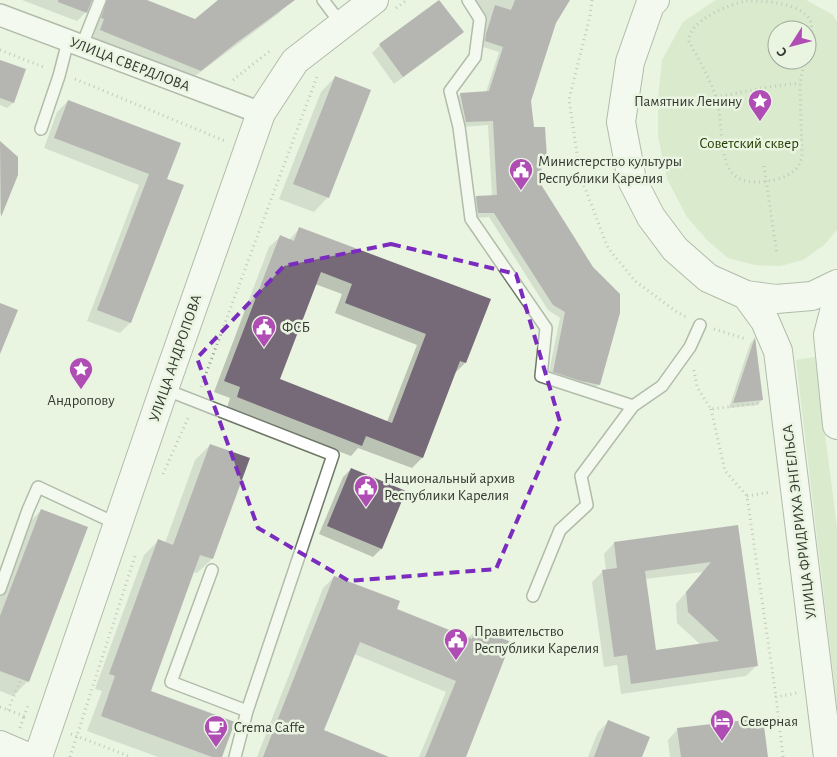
<svg xmlns="http://www.w3.org/2000/svg" width="837" height="757" viewBox="0 0 837 757" font-family="'Alegreya Sans',sans-serif">
<rect width="100%" height="100%" fill="#e9f4e1"/>
<!-- green -->
<path fill="#c6ddb3" fill-rule="evenodd" d="M716 0H806L833 15 837 22V230L824 245 803 260 780 266 755 265 728 258 707 240 687 217 667 179 658 136V100L662 60 683 22ZM777 30H807V60H777Z
M815 357 837 527V706L796 360Z"/>
<!-- shadow -->
<path fill="#0003" fill-rule="evenodd" d="M22 0H106L110 5 109 0H143L195 20 220 0H283L287 5 278 14 191 79 92 39 96 28 93 27 99 9 93 1 90 2 86 12 77 21Z
M473 0H569L555 23 530 101 533 128 546 158 540 164 541 187 599 384 593 390 548 377 560 318 548 310 489 217 473 218 471 202 476 197 492 196 488 125 460 127 455 99 460 94 486 92 499 52 480 46 487 21Z
M440 1 462 32 454 40 394 84 372 53 380 45Z
M0 61 24 70 13 103 7 108 0 105Z
M335 77 328 197 314 212 279 199 321 92Z
M68 101 166 180 182 186 130 323 120 333 87 321 139 185 44 148 57 112Z
M0 143 17 175 0 215Z
M300 228 489 300 465 363 455 373 422 458 412 468 358 448 351 456 227 408 230 398 214 392 269 247 280 237 289 240ZM315 284 342 294 335 313 417 345 387 422 278 380Z
M754 339 762 400 757 405 729 408 750 344Z
M210 445 212 559 197 573 193 572 150 691 221 757H158L87 731 102 691 95 689 144 555 158 541 165 543 195 460Z
M351 469 405 491 381 549 373 557 319 534 343 477Z
M41 510 28 681 13 696 0 691V595L27 525Z
M737 527 756 666 746 676 621 694 617 665 604 667 592 582 603 571H606L604 554 614 543ZM703 572 676 604 677 623 701 645 655 652 645 579Z
M334 577 395 610 468 638 476 630 465 757H419L446 692 354 654 322 731 387 757H257L323 588Z
M608 722 641 757H588L598 732Z
M678 729 766 757H670L668 740Z"/>
<!-- building -->
<path fill="#776a78" fill-rule="evenodd" d="M58 0H92L87 13 58 2Z
M107 0H147L195 19 218 0H295L236 43 201 71 100 30 104 19 101 18Z
M439 0 464 32 403 77 379 44Z
M515 0H570L556 23 531 101 534 127H545L547 158 541 159 542 186 593 267 620 294V313L600 385 581 381 553 372 565 312 553 305 494 213H478L476 196 497 195 493 121 466 122 460 93 489 91 503 47 485 41 486 34 495 5 511 10Z
M0 60 26 69 14 103 0 98Z
M335 76 371 90 329 198 293 184Z
M68 100 181 143 167 179 184 185 131 323 97 310 149 174 54 138Z
M0 141 18 157V175L1 217Z
M299 227 491 299 466 363 460 361 423 458 366 436 362 446 237 397 240 387 224 381 280 235 294 241ZM321 272 352 284 345 303 426 334 392 423 280 379Z
M0 303 18 310 0 354Z
M755 337 763 400 733 403Z
M210 444 250 458 213 559 200 555 151 691 235 722 222 757H212L101 716 115 676 109 674 158 539 173 545Z
M351 468 406 491 382 549 327 526Z
M41 509 88 527 29 682 0 671V616Z
M738 525 758 666 631 684 627 655 614 657 602 570 617 568 614 542ZM711 562 686 592 688 612 719 641 656 650 645 571Z
M334 576 400 601 397 609 472 639 476 628 511 642 466 757H425L456 681 360 642 324 730 389 757H263Z
M763 718 768 757H681L677 728Z
M608 720 650 737 642 757H594Z"/>
<g fill="none" stroke-linecap="round" stroke-linejoin="round">
<!-- lane casing -->
<g stroke="#6f7868" stroke-width="14">
<path id="lane" d="M323 0 342 25
M468 0 480 19 475 57 450 91 459 127 471 219 546 328 541 376 633 406
M82 45 100 0
M41 129 59 76 68 41
M164 389 333 455 247 711 235 757
M212 570 171 682 247 711
M0 589 28 510 38 487 117 524
M533 596 560 530 587 505 581 476 633 406 662 386 690 347 700 325"/>
</g>
<!-- street casing -->
<g stroke="#6f7868" stroke-width="24">
<path id="street" d="M0 15 261 113"/>
</g>
<!-- secondary casing -->
<g stroke="#6f7868" stroke-width="30">
<path id="secondary" d="M655 0 650 5 630 62 621 122 632 180 651 217 675 249 708 278 746 295 776 299 812 296 837 284
M746 295 765 321 778 351 828 757
M837 300 828 335 837 425
M0 745 28 757
M38 757 164 389 261 113 295 61 374 0"/>
</g>
<!-- path -->
<path stroke="#90978a" stroke-width="3" stroke-dasharray="1 4" stroke-linecap="butt" d="M592 0 590 16 569 99 580 175 608 248 635 281 677 312 688 318
M396 8 407 0
M0 50 46 68
M805 60 800 83 802 157C799 169 791 175 778 179 709 196 728 139 716 97 710 79 698 59 689 41 688 21 729 4 746 1 762 0 806 3 811 23 813 31 809 42 807 49
M75 79 225 141 224 143
M233 80 271 50
M716 97 768 87 800 83
M764 166 777 255
M714 329 746 339
M694 370 697 387 711 409 761 403
M201 387 318 74
M711 409 725 471 747 496 776 697
M163 474 189 416
M747 496 771 492
M0 707 24 716 28 706
M8 710 21 679
M20 728 24 716 25 717
M71 734 131 757
M70 757 136 553
M783 757 776 697 797 693"/>
<!-- lane -->
<use href="#lane" stroke="#fff" stroke-width="11"/>
<!-- street -->
<use href="#street" stroke="#fff" stroke-width="21"/>
<!-- secondary -->
<use href="#secondary" stroke="#fff" stroke-width="28"/>
</g>
<!-- marked area -->
<path d="M0 0H837V757H0ZM391 244 516 274 560 422 496 569 349 581 258 528 197 358 284 266Z" fill="#e9f4e1" fill-opacity=".55" fill-rule="evenodd"/>
<path fill="none" stroke="#7b2cbf" stroke-width="4" stroke-dasharray="10 6" stroke-linejoin="round" d="M391 244 516 274 560 422 496 569 349 581 258 528 197 358 284 266Z"/>
<!-- icons -->
<defs>
<g id="sight-pin" transform="scale(1.25)"><path d="M0 17L-7.5 6A9.5 9.5 0 1 1 7.5 6Z" fill="#af4db4" stroke="#e9f4e1"/><path d="M0-6L1.8-2.2L6-1.7L2.9 1.2L3.7 5.4L0 3.3L-3.7 5.4L-2.9 1.2L-6-1.7L-1.8-2.2Z" fill="#fff"/></g>
<g id="civic-pin" transform="scale(1.25)"><path d="M0 17L-7.5 6A9.5 9.5 0 1 1 7.5 6Z" fill="#af4db4" stroke="#e9f4e1"/><path d="M-.6-6.5H3V-4.5H.6V-3L4-1V1h2V6H-6V1h2V-1L-.6-3ZM-1.2 2.5V6h2.4V2.5Z" fill="#fff"/></g>
<g id="hotel-pin" transform="scale(1.25)"><path d="M0 17L-7.5 6A9.5 9.5 0 1 1 7.5 6Z" fill="#af4db4" stroke="#e9f4e1"/><path d="M-6-4.5h1.5V1H6V5H4.5V3h-9V5H-6ZM-4 0a1.8 1.8 0 1 1 3.6 0ZM.5 0V-2.5h3Q6-2.5 6 0Z" fill="#fff"/></g>
<g id="cafe-pin" transform="scale(1.25)"><path d="M0 17L-7.5 6A9.5 9.5 0 1 1 7.5 6Z" fill="#af4db4" stroke="#e9f4e1"/><path d="M-5.5-4.5H6V0H3Q3 3.5 0 3.5H-2.5Q-5.5 3.5-5.5 0ZM3-3.2v2h1.7v-2ZM-6 4.5H4V6H-6Z" fill="#fff"/></g>
</defs>
<g fill-rule="evenodd">
<use href="#sight-pin" x="760" y="101"/>
<use href="#civic-pin" x="521" y="170"/>
<use href="#civic-pin" x="264" y="327"/>
<use href="#sight-pin" x="81" y="369"/>
<use href="#civic-pin" x="366" y="487"/>
<use href="#civic-pin" x="456" y="640"/>
<use href="#hotel-pin" x="722" y="721"/>
<use href="#cafe-pin" x="216" y="727"/>
</g>
<g text-anchor="middle" stroke-width="5" stroke-linejoin="round" paint-order="stroke">
<!-- street labels -->
<g font-size="15" fill="#343831" stroke="#e9f4e1">
<text transform="translate(130 64) rotate(21)" y="5">УЛИЦА СВЕРДЛОВА</text>
<text transform="translate(175 358) rotate(-71)" y="5">УЛИЦА АНДРОПОВА</text>
<text transform="translate(799 522) rotate(-97)" y="5">УЛИЦА ФРИДРИХА ЭНГЕЛЬСА</text>
</g>
<!-- poi labels -->
<g font-size="15" fill="#343831" stroke="#e9f4e1" text-anchor="start">
<text x="742" y="106" text-anchor="end">Памятник Ленину</text>
<text x="538" y="166">Министерство культуры<tspan x="538" dy="17">Республики Карелия</tspan></text>
<text x="282" y="332">ФСБ</text>
<text x="81" y="405" text-anchor="middle">Андропову</text>
<text x="384" y="483">Национальный архив<tspan x="384" dy="17">Республики Карелия</tspan></text>
<text x="474" y="636">Правительство<tspan x="474" dy="17">Республики Карелия</tspan></text>
<text x="740" y="726">Северная</text>
<text x="234" y="732">Crema Caffe</text>
</g>
<!-- park labels -->
<g font-size="15" fill="#253f02" stroke="#e9f4e1">
<text x="749" y="148">Советский сквер</text>
</g>
</g>
<!-- north arrow -->
<g transform="translate(792 45) rotate(234)"><circle r="24" fill="#e9f4e1" stroke="#a1a99b"/>
<path d="M0-4L9 19L0 12L-9 19Z" fill="#af4db4"/>
<text y="-8" font-size="14" font-weight="bold" text-anchor="middle" fill="#343831">С</text>
</g>
</svg>
